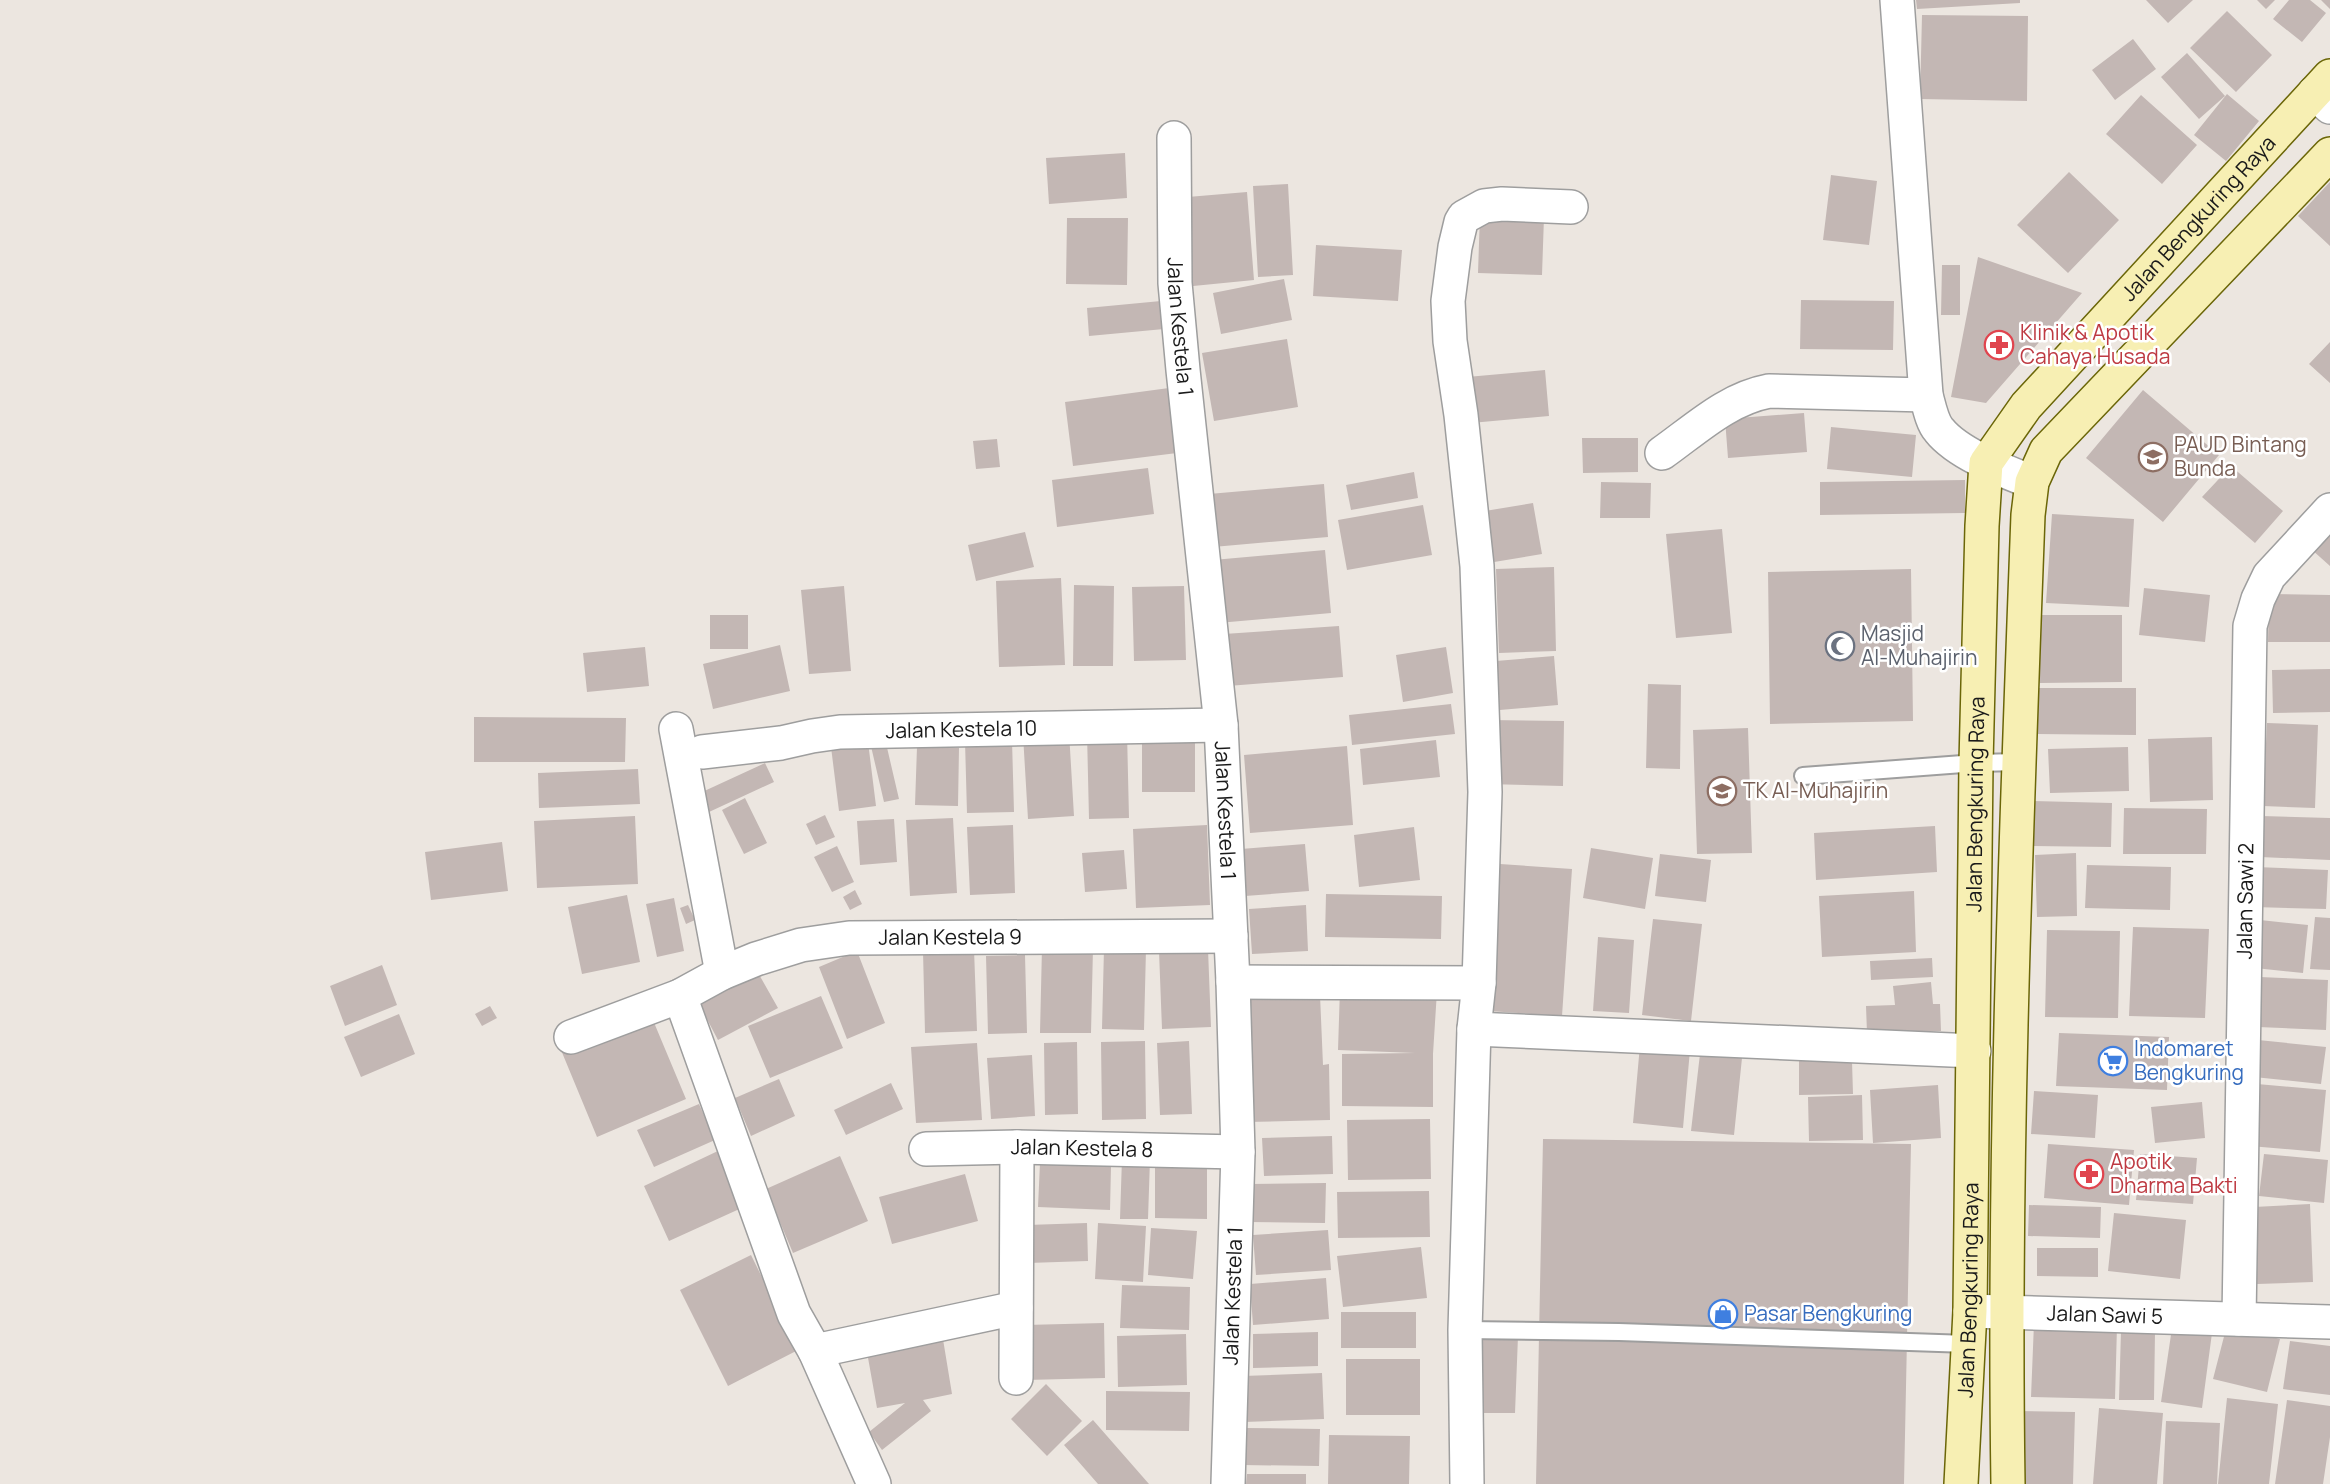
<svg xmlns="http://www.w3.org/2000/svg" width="2330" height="1484" viewBox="0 0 2330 1484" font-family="Manrope,sans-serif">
<rect width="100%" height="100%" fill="#ece6e0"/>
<!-- building -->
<path fill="#c3b7b4" d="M1916 0H2020V3L1917 9Z
M2146 0H2193L2168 23Z
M2257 0H2275L2266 9Z
M2289 0H2310L2326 13 2302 42 2273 19Z
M2321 0H2330V9Z
M2227 11 2272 55 2236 92 2190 48Z
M1922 15 2028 16 2027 101 1920 99Z
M2133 39 2156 69 2115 100 2092 70Z
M2187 53 2225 96 2199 119 2161 77Z
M2227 94 2259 121 2226 161 2194 135Z
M2141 95 2197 145 2162 184 2106 134Z
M1125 153 1127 198 1049 204 1046 158Z
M2069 172 2119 220 2068 273 2017 225Z
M1831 175 1877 181 1869 245 1823 240Z
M2330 182V246L2298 216Z
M1288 184 1293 275 1258 277 1253 186Z
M1247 192 1254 280 1183 287 1176 198Z
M1480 214 1544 217 1542 275 1478 273Z
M1067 218H1128L1127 285 1066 284Z
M1316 245 1402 250 1398 301 1313 296Z
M1978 257 2082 293 1986 403 1951 397Z
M1942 265H1960V315H1941Z
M1284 279 1292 320 1221 334 1213 293Z
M1801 300 1894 301 1893 350 1800 349Z
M1161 301 1164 329 1089 336 1087 308Z
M1287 339 1298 407 1214 421 1202 353Z
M2330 342V383L2309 364Z
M1545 370 1549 416 1471 423 1467 377Z
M1169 388 1177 453 1073 466 1065 402Z
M2143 390 2219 455 2163 522 2086 458Z
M1804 413 1807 452 1728 458 1725 419Z
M1831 427 1916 435 1912 477 1827 469Z
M1582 438H1638V472L1583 473Z
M997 439 1000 467 976 469 973 441Z
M2231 466 2283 511 2255 543 2202 497Z
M1148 468 1154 514 1057 527 1052 480Z
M1414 472 1418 498 1351 510 1346 485Z
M1965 480V513L1820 515V482Z
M1601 482 1651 483 1650 518H1600Z
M1324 484 1328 537 1213 547 1209 494Z
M1533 503 1542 554 1482 564 1473 513Z
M1423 505 1432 555 1347 570 1338 520Z
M2052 514 2134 519 2129 607 2046 603Z
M2330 527V566L2311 549Z
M1722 529 1732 633 1676 638 1666 534Z
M1025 532 1034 567 976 581 968 545Z
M1325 550 1331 613 1218 623 1213 560Z
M1554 567 1556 651 1499 653 1496 569Z
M1911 569 1913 721 1770 724 1768 572Z
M1061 578 1065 665 999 667 996 581Z
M1074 585 1114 586 1113 666H1073Z
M844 586 851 671 809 674 801 590Z
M1184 586 1186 660 1134 661 1132 587Z
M2144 588 2210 595 2205 642 2139 635Z
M2269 594 2330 595V642H2268Z
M710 615H748V649H710Z
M2040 615H2122V682L2040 683Z
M1339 626 1343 677 1228 686 1224 634Z
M780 645 790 691 713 709 703 664Z
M645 647 649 686 587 692 583 653Z
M1446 647 1453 693 1403 702 1396 655Z
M1554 656 1558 705 1488 711 1484 662Z
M2330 669V712L2273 713 2272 670Z
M1648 684 1681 685 1680 769 1646 768Z
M2036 688H2136V735L2036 734Z
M1451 704 1455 734 1352 745 1349 715Z
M474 717 626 718 625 762H474Z
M1487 720 1564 721 1563 786 1486 784Z
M2267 723 2318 725 2315 808 2263 806Z
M1748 728 1752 853 1697 854 1693 730Z
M1069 732 1074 816 1028 819 1023 735Z
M1127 732 1129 818 1089 819 1087 733Z
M2212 737 2213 800 2150 802 2148 739Z
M1142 738H1195V792H1142Z
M885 739 899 799 884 802 870 742Z
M1012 740 1014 812 967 813 965 741Z
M1436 740 1440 777 1363 785 1360 749Z
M868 742 876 806 839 811 831 747Z
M1347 746 1353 825 1250 833 1244 755Z
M917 747 959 748 958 806 915 805Z
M2128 747 2129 791 2050 793 2048 749Z
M765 763 774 782 709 812 700 793Z
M638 769 640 804 539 808 538 773Z
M745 798 767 843 744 854 722 810Z
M2033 801 2112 803 2111 847 2032 846Z
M2124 808 2207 809 2206 854H2123Z
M825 815 835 837 816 845 806 824Z
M635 816 638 884 537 888 534 821Z
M2261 816 2330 818V860L2260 857Z
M953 818 957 893 910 896 906 820Z
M894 819 897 862 860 865 857 821Z
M1013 825 1015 893 970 895 967 827Z
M1207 825 1210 905 1136 908 1133 829Z
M1935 826 1937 872 1816 880 1814 833Z
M1414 827 1420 880 1359 887 1354 835Z
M502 842 508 891 431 900 425 852Z
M1305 844 1309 891 1245 896 1241 849Z
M837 846 854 882 832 892 814 857Z
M1591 848 1653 858 1645 909 1583 898Z
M1124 850 1127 889 1085 892 1082 853Z
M2076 853 2077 916 2037 917 2035 855Z
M1660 854 1711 860 1706 902 1655 896Z
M1500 864 1572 869 1562 1016 1489 1011Z
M2087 865 2171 867 2170 910 2085 908Z
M2256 867 2328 870 2326 909 2254 907Z
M855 890 862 904 850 910 843 897Z
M1914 891 1916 952 1822 957 1819 896Z
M1326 894 1442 896 1441 939 1325 937Z
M627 895 640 962 582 974 568 907Z
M674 898 684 951 657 957 646 904Z
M688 905 695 920 686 924 680 908Z
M1306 905 1308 951 1252 954 1249 909Z
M2315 917 2330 918V970L2310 969Z
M1653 919 1702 924 1691 1021 1642 1015Z
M2260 920 2308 925 2303 973 2255 968Z
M2133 927 2209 929 2205 1018 2129 1016Z
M2047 930 2120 931 2118 1018 2045 1017Z
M1598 937 1634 940 1629 1013 1593 1011Z
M1042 947 1093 948 1091 1033H1040Z
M1104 948 1146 949 1144 1030 1102 1029Z
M974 949 977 1031 925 1033 923 951Z
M1208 949 1211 1027 1162 1029 1159 951Z
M857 951 885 1023 847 1039 819 967Z
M1025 955 1027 1033 988 1034 986 956Z
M1932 958 1933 977 1871 980 1870 961Z
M382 965 397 1005 345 1026 330 986Z
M757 971 778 1008 718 1040 698 1002Z
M2260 977 2328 980 2326 1030 2258 1027Z
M1931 982 1933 1004H1940L1941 1031 1867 1033 1866 1006 1895 1005 1893 986Z
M1340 988 1437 991 1433 1054V1107L1342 1106V1054L1415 1053 1338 1050Z
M1320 995 1323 1065 1329 1064 1330 1120 1246 1122 1250 998Z
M821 996 843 1048 770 1078 748 1026Z
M490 1006 497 1018 482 1026 475 1014Z
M650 1013 686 1099 597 1137 561 1050Z
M399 1014 415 1054 361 1077 344 1037Z
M2059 1033 2169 1037 2167 1090 2056 1086Z
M2258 1040 2326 1047 2321 1084 2254 1077Z
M1145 1041 1146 1119 1102 1120 1101 1042Z
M1189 1041 1192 1114 1160 1115 1157 1043Z
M1077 1042 1078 1114 1045 1115 1044 1043Z
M977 1043 982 1120 916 1123 911 1047Z
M1640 1045 1690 1050 1683 1128 1633 1123Z
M1700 1054 1742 1058 1734 1135 1691 1131Z
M1032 1055 1035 1116 991 1119 987 1058Z
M1799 1061H1852L1853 1094 1799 1095Z
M779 1079 795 1116 751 1136 735 1098Z
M891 1083 903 1109 846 1135 834 1110Z
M2257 1084 2326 1090 2320 1152 2250 1146Z
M1938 1085 1941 1138 1873 1143 1870 1090Z
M2034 1091 2098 1095 2095 1138 2031 1134Z
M1862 1095 1863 1140 1809 1141 1808 1097Z
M2202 1102 2205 1138 2155 1143 2151 1107Z
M699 1104 715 1140 654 1167 637 1130Z
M1430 1119 1431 1179 1348 1180 1347 1120Z
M1332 1136 1333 1174 1264 1176 1262 1138Z
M1543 1139 1911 1144 1904 1484H1536Z
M2048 1144 2134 1150 2129 1205 2044 1198Z
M720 1150 746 1206 669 1241 644 1186Z
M2140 1154 2197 1158 2193 1204 2136 1200Z
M2264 1154 2328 1160 2324 1203 2259 1196Z
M840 1156 868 1221 793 1253 766 1189Z
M1122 1158 1150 1159 1148 1219H1120Z
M1155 1162H1207V1219L1155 1218Z
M1040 1163 1111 1166 1110 1210 1038 1207Z
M965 1174 978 1221 892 1244 879 1197Z
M1326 1183 1325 1223 1248 1222V1184Z
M1429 1191 1430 1237 1338 1238 1337 1192Z
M2310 1204 2313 1282 2257 1284 2254 1207Z
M2029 1205 2101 1207 2100 1238 2028 1236Z
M2114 1213 2186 1220 2180 1279 2108 1271Z
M1087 1223 1088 1261 1028 1263 1027 1225Z
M1098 1223 1146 1226 1143 1282 1095 1279Z
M1151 1228 1197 1231 1193 1279 1148 1275Z
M1328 1230 1331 1270 1256 1275 1253 1235Z
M1421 1247 1427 1298 1343 1307 1337 1256Z
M2037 1248H2098V1277L2037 1276Z
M751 1255 798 1350 728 1386 680 1290Z
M1326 1278 1329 1319 1253 1325 1250 1284Z
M1122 1285 1190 1287 1189 1330 1120 1328Z
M1341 1312H1416V1348H1341Z
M1104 1323 1105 1378 1026 1380 1025 1325Z
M2034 1323 2117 1326 2115 1399 2031 1397Z
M2227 1325 2280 1339 2267 1392 2213 1379Z
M941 1327 952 1394 923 1400 931 1411 882 1450 869 1432 905 1403 877 1408 865 1341Z
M2172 1328 2212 1333 2202 1408 2161 1402Z
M2121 1331 2155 1332 2154 1400H2119Z
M1318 1332V1366L1253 1368V1334Z
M1186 1334 1187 1385 1118 1387 1117 1336Z
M1476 1335 1518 1336 1515 1413H1474Z
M2290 1341 2330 1346V1395L2283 1389Z
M1346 1359H1420V1415H1346Z
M1322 1373 1324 1419 1244 1422 1243 1376Z
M1046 1384 1082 1421 1047 1456 1011 1419Z
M1106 1391 1190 1392 1189 1431 1106 1430Z
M2227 1398 2278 1404 2269 1484H2218Z
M2287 1400 2330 1406V1437L2323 1484H2275Z
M2099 1408 2163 1413 2157 1484H2093Z
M2015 1411 2075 1412 2073 1484H2013Z
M1093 1420 1149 1484H1098L1064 1445Z
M2166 1421 2220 1423 2217 1484H2163Z
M1244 1428 1320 1429 1319 1466 1243 1465Z
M1329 1435 1410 1436 1409 1484H1328Z
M1247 1474H1306V1484H1246Z"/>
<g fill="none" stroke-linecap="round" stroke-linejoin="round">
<!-- lane casing -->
<g stroke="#9e9e9e" stroke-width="20">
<path id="lane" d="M1803 776 1976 763 2019 762
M1465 1330 1619 1332 1968 1344"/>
</g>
<!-- street casing -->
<g stroke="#9e9e9e" stroke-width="36">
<g id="street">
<path d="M1897 0 1926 395C1929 406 1932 422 1939 430 1958 454 2004 471 2032 482"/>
<path d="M2314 93 2330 107"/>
<path id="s1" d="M1174 138 1175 283 1183 370 1221 725 1233 982 1238 1152 1228 1484"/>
<path d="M1662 453C1696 429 1727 399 1769 391L1926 395"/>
<path d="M676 729 722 973"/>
<path id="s2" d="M702 752 781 743 812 736 840 732 1221 725"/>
<path d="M1233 982 1479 983"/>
<path d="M680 996 794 1314 815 1351 874 1484"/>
<path d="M1474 1029 1974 1051"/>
<path id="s3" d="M571 1037 680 996 722 973 756 959 801 945 849 938 1231 936"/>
<path id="s4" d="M926 1149 1017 1147 1238 1152"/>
<path id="s5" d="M1970 1311 2330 1322"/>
<path id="s6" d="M2239 1319 2250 626 2258 599 2269 576 2330 510"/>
<path d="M815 1351 1016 1308"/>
<path d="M1016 1378 1017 1147"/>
<path d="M1467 1484 1465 1330 1474 1029 1479 983 1485 792 1477 566 1461 415 1450 341 1448 301 1455 247 1461 222 1464 217 1484 206 1502 204 1571 207"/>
</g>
</g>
<!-- secondary casing -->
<g stroke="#6b6608" stroke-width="36">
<g id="secondary">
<path id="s7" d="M1961 1484 1970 1311 1976 763 1982 526 1986 463 2026 406 2330 76"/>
<path d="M2008 1484C2003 1161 2016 838 2028 515L2032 482 2046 451 2330 154"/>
</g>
</g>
<!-- lane -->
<use href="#lane" stroke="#fff" stroke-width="16"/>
<!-- street -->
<use href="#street" stroke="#fff" stroke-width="33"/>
<!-- secondary -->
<use href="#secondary" stroke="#f7efb3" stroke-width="33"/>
</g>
<!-- icons -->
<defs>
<g id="pharmacy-ring" transform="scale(1.5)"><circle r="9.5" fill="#fff" stroke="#e0444e" stroke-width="1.5"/><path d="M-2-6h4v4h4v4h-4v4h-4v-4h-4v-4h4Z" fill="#e0444e"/></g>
<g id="school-ring" transform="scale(1.5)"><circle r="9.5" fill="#fff" stroke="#8d6e63" stroke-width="1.5"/><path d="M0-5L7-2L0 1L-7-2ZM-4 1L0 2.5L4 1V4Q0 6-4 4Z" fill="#8d6e63"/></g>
<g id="mosque-ring" transform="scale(1.5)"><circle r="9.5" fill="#fff" stroke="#6b7280" stroke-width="1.5"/><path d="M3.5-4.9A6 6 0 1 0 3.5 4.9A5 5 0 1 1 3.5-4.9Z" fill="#6b7280"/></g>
<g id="supermarket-ring" transform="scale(1.5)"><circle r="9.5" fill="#fff" stroke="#3f7fe0" stroke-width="1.5"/><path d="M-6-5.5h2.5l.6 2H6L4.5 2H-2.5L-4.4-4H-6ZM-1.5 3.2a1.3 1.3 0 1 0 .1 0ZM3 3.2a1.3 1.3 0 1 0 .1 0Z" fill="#3f7fe0"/></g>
<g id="shop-ring" transform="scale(1.5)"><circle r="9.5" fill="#fff" stroke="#3f7fe0" stroke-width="1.5"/><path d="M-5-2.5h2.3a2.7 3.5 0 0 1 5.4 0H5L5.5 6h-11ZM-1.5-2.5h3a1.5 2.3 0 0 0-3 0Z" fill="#3f7fe0"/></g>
</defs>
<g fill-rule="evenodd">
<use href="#pharmacy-ring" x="1999" y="345"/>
<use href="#school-ring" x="2153" y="457"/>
<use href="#mosque-ring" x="1840" y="646"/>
<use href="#school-ring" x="1722" y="791"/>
<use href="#supermarket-ring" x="2113" y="1061"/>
<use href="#pharmacy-ring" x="2089" y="1174"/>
<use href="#shop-ring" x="1723" y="1314"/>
</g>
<g text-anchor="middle" stroke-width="5" stroke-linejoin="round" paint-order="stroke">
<!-- street labels -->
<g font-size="21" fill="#1a1a1a" stroke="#fff">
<text dy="7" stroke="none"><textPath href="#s7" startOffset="1346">Jalan Bengkuring Raya</textPath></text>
<text dy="7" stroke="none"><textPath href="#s1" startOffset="189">Jalan Kestela 1</textPath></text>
<text dy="7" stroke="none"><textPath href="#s2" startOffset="261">Jalan Kestela 10</textPath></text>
<text dy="7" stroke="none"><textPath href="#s7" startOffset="680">Jalan Bengkuring Raya</textPath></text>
<text dy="7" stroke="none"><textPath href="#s1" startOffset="675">Jalan Kestela 1</textPath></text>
<text dy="7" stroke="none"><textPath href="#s6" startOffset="418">Jalan Sawi 2</textPath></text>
<text dy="7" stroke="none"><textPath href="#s3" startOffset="398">Jalan Kestela 9</textPath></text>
<text dy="7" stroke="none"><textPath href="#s4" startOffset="156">Jalan Kestela 8</textPath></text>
<text dy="7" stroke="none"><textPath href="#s7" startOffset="194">Jalan Bengkuring Raya</textPath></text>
<text transform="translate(1233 1296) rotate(-88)" y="7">Jalan Kestela 1</text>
<text dy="7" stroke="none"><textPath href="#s5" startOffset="135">Jalan Sawi 5</textPath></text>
</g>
<!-- health labels -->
<g font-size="21" fill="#be3a42" stroke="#fff" text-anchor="start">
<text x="2020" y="340">Klinik &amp; Apotik<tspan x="2020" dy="24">Cahaya Husada</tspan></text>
<text x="2110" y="1169">Apotik<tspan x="2110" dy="24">Dharma Bakti</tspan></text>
</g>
<!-- education labels -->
<g font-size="21" fill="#785e54" stroke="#fff" text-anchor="start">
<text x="2174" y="452">PAUD Bintang<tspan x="2174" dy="24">Bunda</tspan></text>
<text x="1743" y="798">TK Al-Muhajirin</text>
</g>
<!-- worship labels -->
<g font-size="21" fill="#5b616d" stroke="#fff" text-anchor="start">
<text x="1861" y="641">Masjid<tspan x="1861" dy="24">Al-Muhajirin</tspan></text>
</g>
<!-- shop labels -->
<g font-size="21" fill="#366cbe" stroke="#fff" text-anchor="start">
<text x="2134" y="1056">Indomaret<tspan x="2134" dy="24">Bengkuring</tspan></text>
<text x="1744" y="1321">Pasar Bengkuring</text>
</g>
</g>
</svg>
